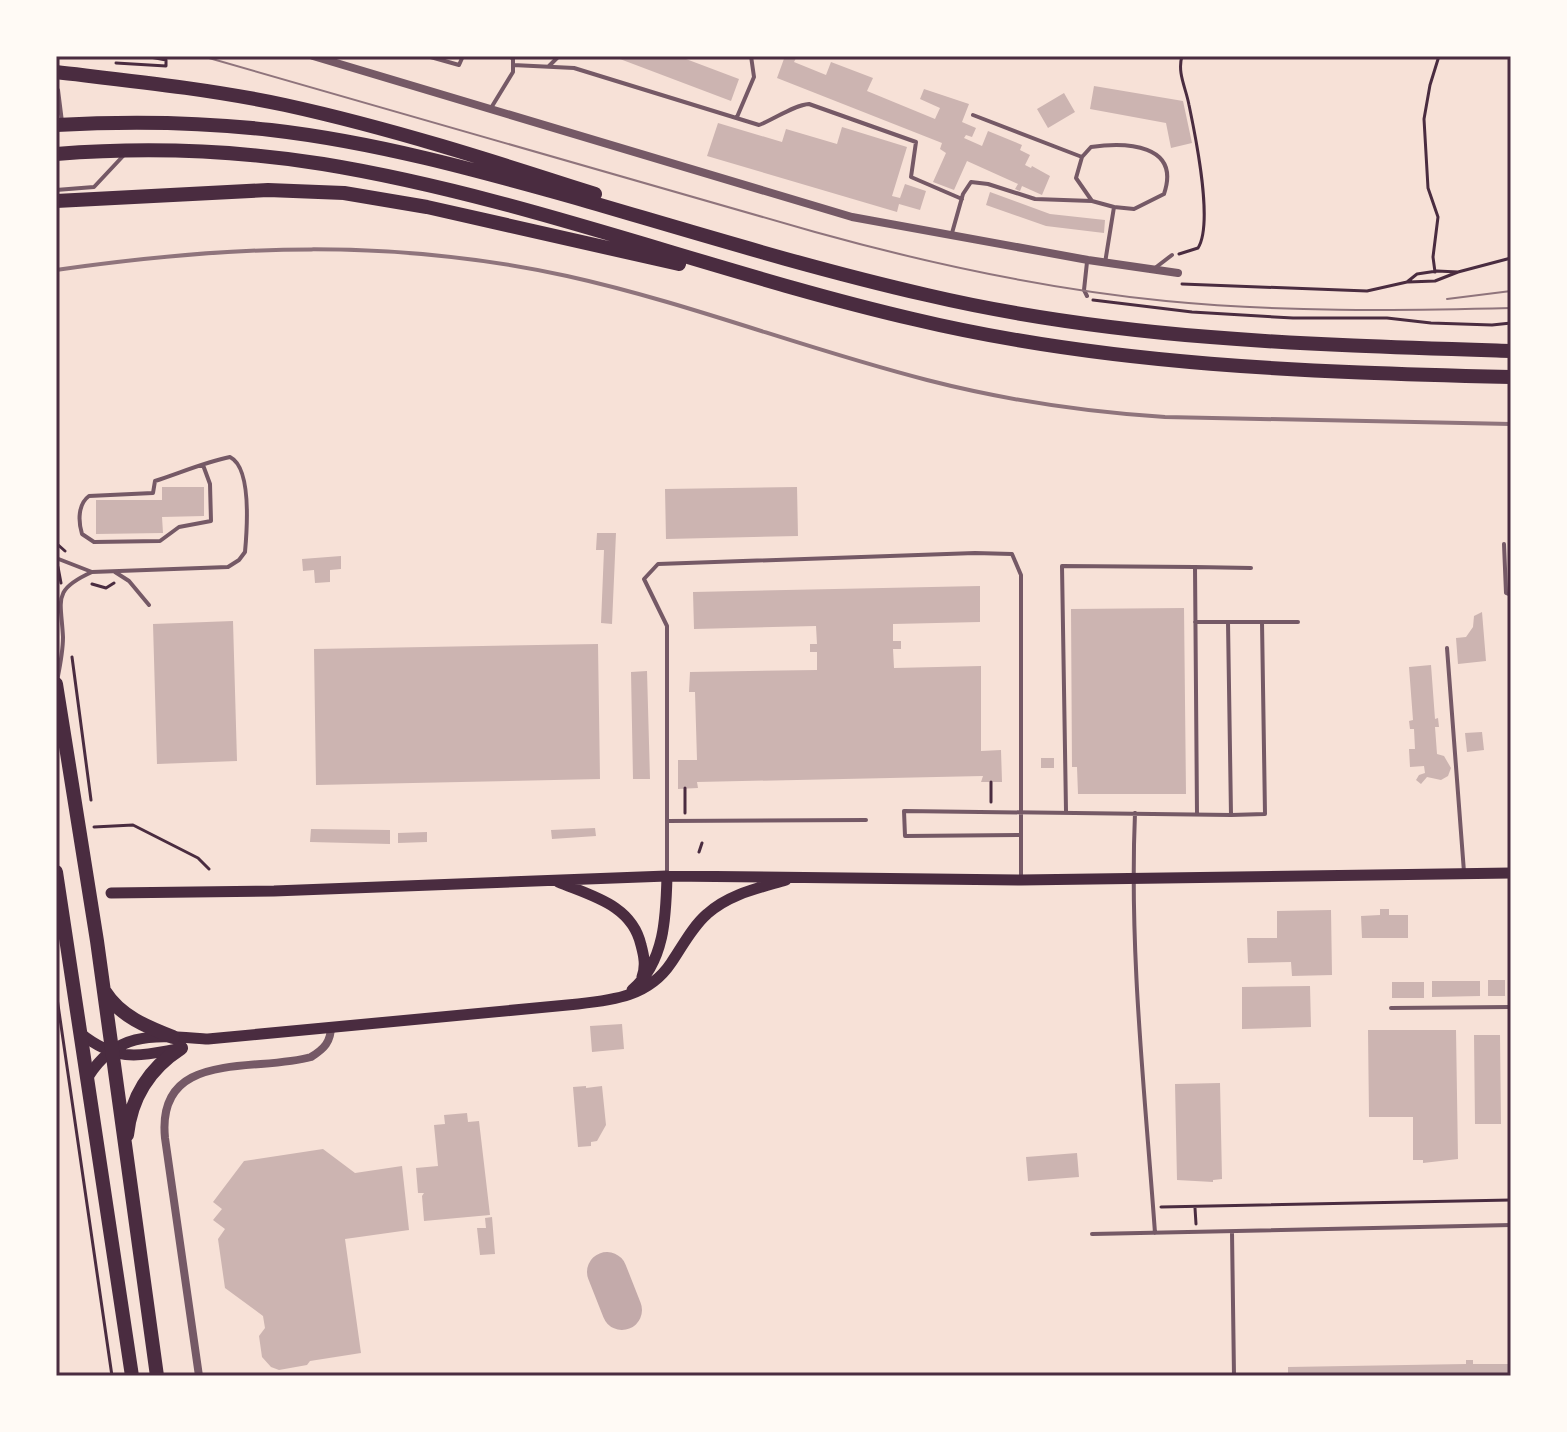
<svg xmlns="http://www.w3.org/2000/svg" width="1567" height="1432" viewBox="0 0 1567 1432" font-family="'Fira Sans',sans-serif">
<rect width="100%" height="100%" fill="#f7e1d7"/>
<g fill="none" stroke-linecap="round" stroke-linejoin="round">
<!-- taxiway -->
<path stroke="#c3aaaa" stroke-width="40" d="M607 1272 622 1310"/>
</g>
<!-- building -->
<path fill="#ccb4b1" d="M612 56H678L739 79 731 101Z
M785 56H797L794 62 826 75 831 62 873 78 867 91 935 119 940 108 920 99 924 89 969 104 962 122 976 128 972 137 966 135 964 138 982 146 988 131 1022 145 1020 150 1030 155 1025 165 1031 168 1032 166 1050 176 1042 195 1022 186 1020 191 1015 189 1018 184 967 161 954 190 933 182 946 153 940 149 942 143 777 78Z
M1094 86 1183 101 1192 143 1171 148 1166 123 1090 109Z
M1064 93 1075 112 1048 128 1037 109Z
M718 123 782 142 786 129 837 144 842 127 907 147 892 196 900 198 905 184 926 191 920 210 899 204 897 212 707 156Z
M990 192 1050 214 1105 220 1104 233 1046 226 986 205Z
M162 487H204V516L162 517 163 533 96 534V500H162Z
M797 487 798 536 666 539 665 489Z
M597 533H616L612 624 601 623 604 550H596Z
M341 556V569L330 570V582L315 583 314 570 303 571 302 559Z
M980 586V622L893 624V641H901V649H893L894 668 981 666V751L1001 750 1002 782H981L983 776 697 782 698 788 678 789V760H697L695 692H689L690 672 817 670V652H810V644H817L816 626 694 629 693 592Z
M1184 608 1186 794H1078L1077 767H1072L1071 609Z
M1482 612 1486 661 1458 664 1456 638 1466 637 1473 627 1474 616Z
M233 621 237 761 157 764 153 624Z
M598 644 600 779 316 785 314 649Z
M1431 665 1435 719 1438 718 1439 727H1435L1437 754 1444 756 1451 768 1448 776 1441 780 1427 777 1421 784 1416 780 1419 775 1425 773 1424 766 1410 767 1409 749H1415L1414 729H1410L1409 721 1413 720 1409 667Z
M647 671 650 779H633L631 672Z
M1482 732 1484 750 1467 752 1465 733Z
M1041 758H1054V768H1041Z
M595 828 596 836 552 839 551 830Z
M311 829 390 830V844L310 842Z
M427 832V842L398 843V833Z
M1380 909H1389V915H1408V938H1362L1361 916 1380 915Z
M1331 910 1332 975 1292 976 1291 962 1248 963 1247 938H1277V911Z
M1488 980H1505V996H1488Z
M1432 981H1480V996L1432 997Z
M1392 982H1424V998H1392Z
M1310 986 1311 1027 1242 1029V987Z
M622 1024 624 1049 592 1052 590 1026Z
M1368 1030H1456L1458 1159 1423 1163V1160H1413V1117H1369Z
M1474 1035H1500L1501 1124H1475Z
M1220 1083 1222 1179 1213 1180V1182L1177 1180 1175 1084Z
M586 1086V1088L602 1086 606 1125 597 1141 591 1142V1146L578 1147 573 1087Z
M467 1113 468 1122 479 1121 490 1215 424 1221 422 1196 424 1193H418L416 1168 438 1166 434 1125 445 1124 444 1115Z
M323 1149 355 1173 402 1166 409 1230 345 1239 361 1353 310 1361 307 1365 279 1370 271 1367 262 1357 259 1336 265 1328 263 1316 225 1288 218 1239 225 1229 213 1220 222 1209 213 1202 244 1161Z
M1077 1153 1079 1177 1028 1181 1026 1157Z
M492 1217 495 1254 480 1255 477 1228H486L485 1218Z
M1466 1360H1473V1364H1511V1376H1288V1367L1466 1364Z"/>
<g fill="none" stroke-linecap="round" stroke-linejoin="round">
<!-- path -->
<path stroke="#4a2c40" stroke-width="3" d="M116 63 166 66V60L145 56
M1179 254 1198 248C1214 223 1195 134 1189 105 1186 88 1177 73 1182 56
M1435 272 1433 257 1438 217 1428 188 1424 119 1430 85 1439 56
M1408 282 1435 281 1458 272
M1182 284 1367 291 1407 282 1417 274 1437 271 1458 272 1511 258
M1093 300 1192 312 1293 318H1387L1431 323 1492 325 1511 323
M56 543 65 551
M58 567 61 583
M92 584 106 588 114 583
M72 657 91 800
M991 782V802
M685 788V813
M94 827 133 825 198 858 209 869
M699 852 702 843
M56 991 112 1376
M1161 1207 1511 1200
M1195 1208 1196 1224"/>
<!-- service -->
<path stroke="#755966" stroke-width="4" d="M427 56 459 65 463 56
M513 65 574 68 759 125C775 119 794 105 809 104L916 142 911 177 962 199
M549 66 559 56
M58 90 62 122
M491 108 513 72V59L510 56
M973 115 1082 157
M737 117 754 77 751 56
M56 190 94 187 124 155
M952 233 963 194 971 182 988 184 1035 199 1092 201
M1105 263 1114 207 1134 209 1164 194C1181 144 1126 142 1091 147L1082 157 1076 178 1092 201 1114 207
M1155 268 1172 255
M1087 296 1084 290 1087 262
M1504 544 1506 593 1511 595
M56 558 92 572
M1195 567 1251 568
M115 572 129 581 149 605
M1195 622H1228
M1262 622H1298
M1447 648 1464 872
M57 681C60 666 63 652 63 637 61 599 52 590 92 572L228 567 239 560 245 552C247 530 252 468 230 457 205 462 180 473 155 481L153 493 89 496C78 504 78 521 82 534L94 542 160 541 179 527 211 521 210 484 203 465
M1066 811 1062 566 1195 567 1197 814
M1135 813C1129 953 1145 1093 1155 1233
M667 821 866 820
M1020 835 905 836 904 811 1231 815 1228 622H1262L1265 814 1231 815
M667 873V626L644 579 658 564 975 553 1012 554 1021 575V878
M1391 1008 1511 1007
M1232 1232 1234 1376
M1092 1234 1511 1225"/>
<!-- minor -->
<path stroke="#755966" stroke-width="8" d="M313 56 852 217 1088 260 1178 273
M199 1376 165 1138C156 1048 256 1073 311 1057 324 1049 331 1042 331 1026"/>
<!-- secondary -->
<path stroke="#4a2c40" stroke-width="11" d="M558 882C592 896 632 905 641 945 644 956 646 966 642 977
M111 893 274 891 667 876 1021 880 1511 873
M632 990C665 962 666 916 667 876
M80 1033C115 1061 135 1057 177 1049
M88 1077C118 1029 157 1036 208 1039L578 1004C614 1000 649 996 671 963 682 947 692 927 707 914 729 894 759 888 786 880"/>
<!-- trunk -->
<path stroke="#4a2c40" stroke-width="14" d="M56 72C132 81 210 89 285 105 390 128 493 161 595 194
M56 125C127 121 201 122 271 130 375 142 476 170 576 198 693 232 809 268 927 295 1119 340 1315 345 1511 351
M56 154C145 147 235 150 323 164 524 197 715 273 913 319 1110 366 1310 372 1511 377
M56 201 268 190 344 193 427 207 679 264
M56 684 97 941 157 1376
M56 872 132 1376
M105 992C120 1016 147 1027 173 1037
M127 1135C131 1097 150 1068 181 1048"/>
<!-- tram -->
<path stroke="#8f747c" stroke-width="2" d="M202 56 815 232C930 264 1046 289 1166 301 1280 312 1396 311 1511 308
M1447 299 1511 291"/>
<!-- rail -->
<path stroke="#8f747c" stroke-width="4" d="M56 270C230 245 393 238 567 276 689 303 805 349 927 380 1005 400 1084 412 1165 417L1511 424"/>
</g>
<!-- border -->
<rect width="1567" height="1432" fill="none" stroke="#fffaf5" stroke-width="116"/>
<rect x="58" y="58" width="1451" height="1316" fill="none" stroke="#4a2c40" stroke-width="3"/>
</svg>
